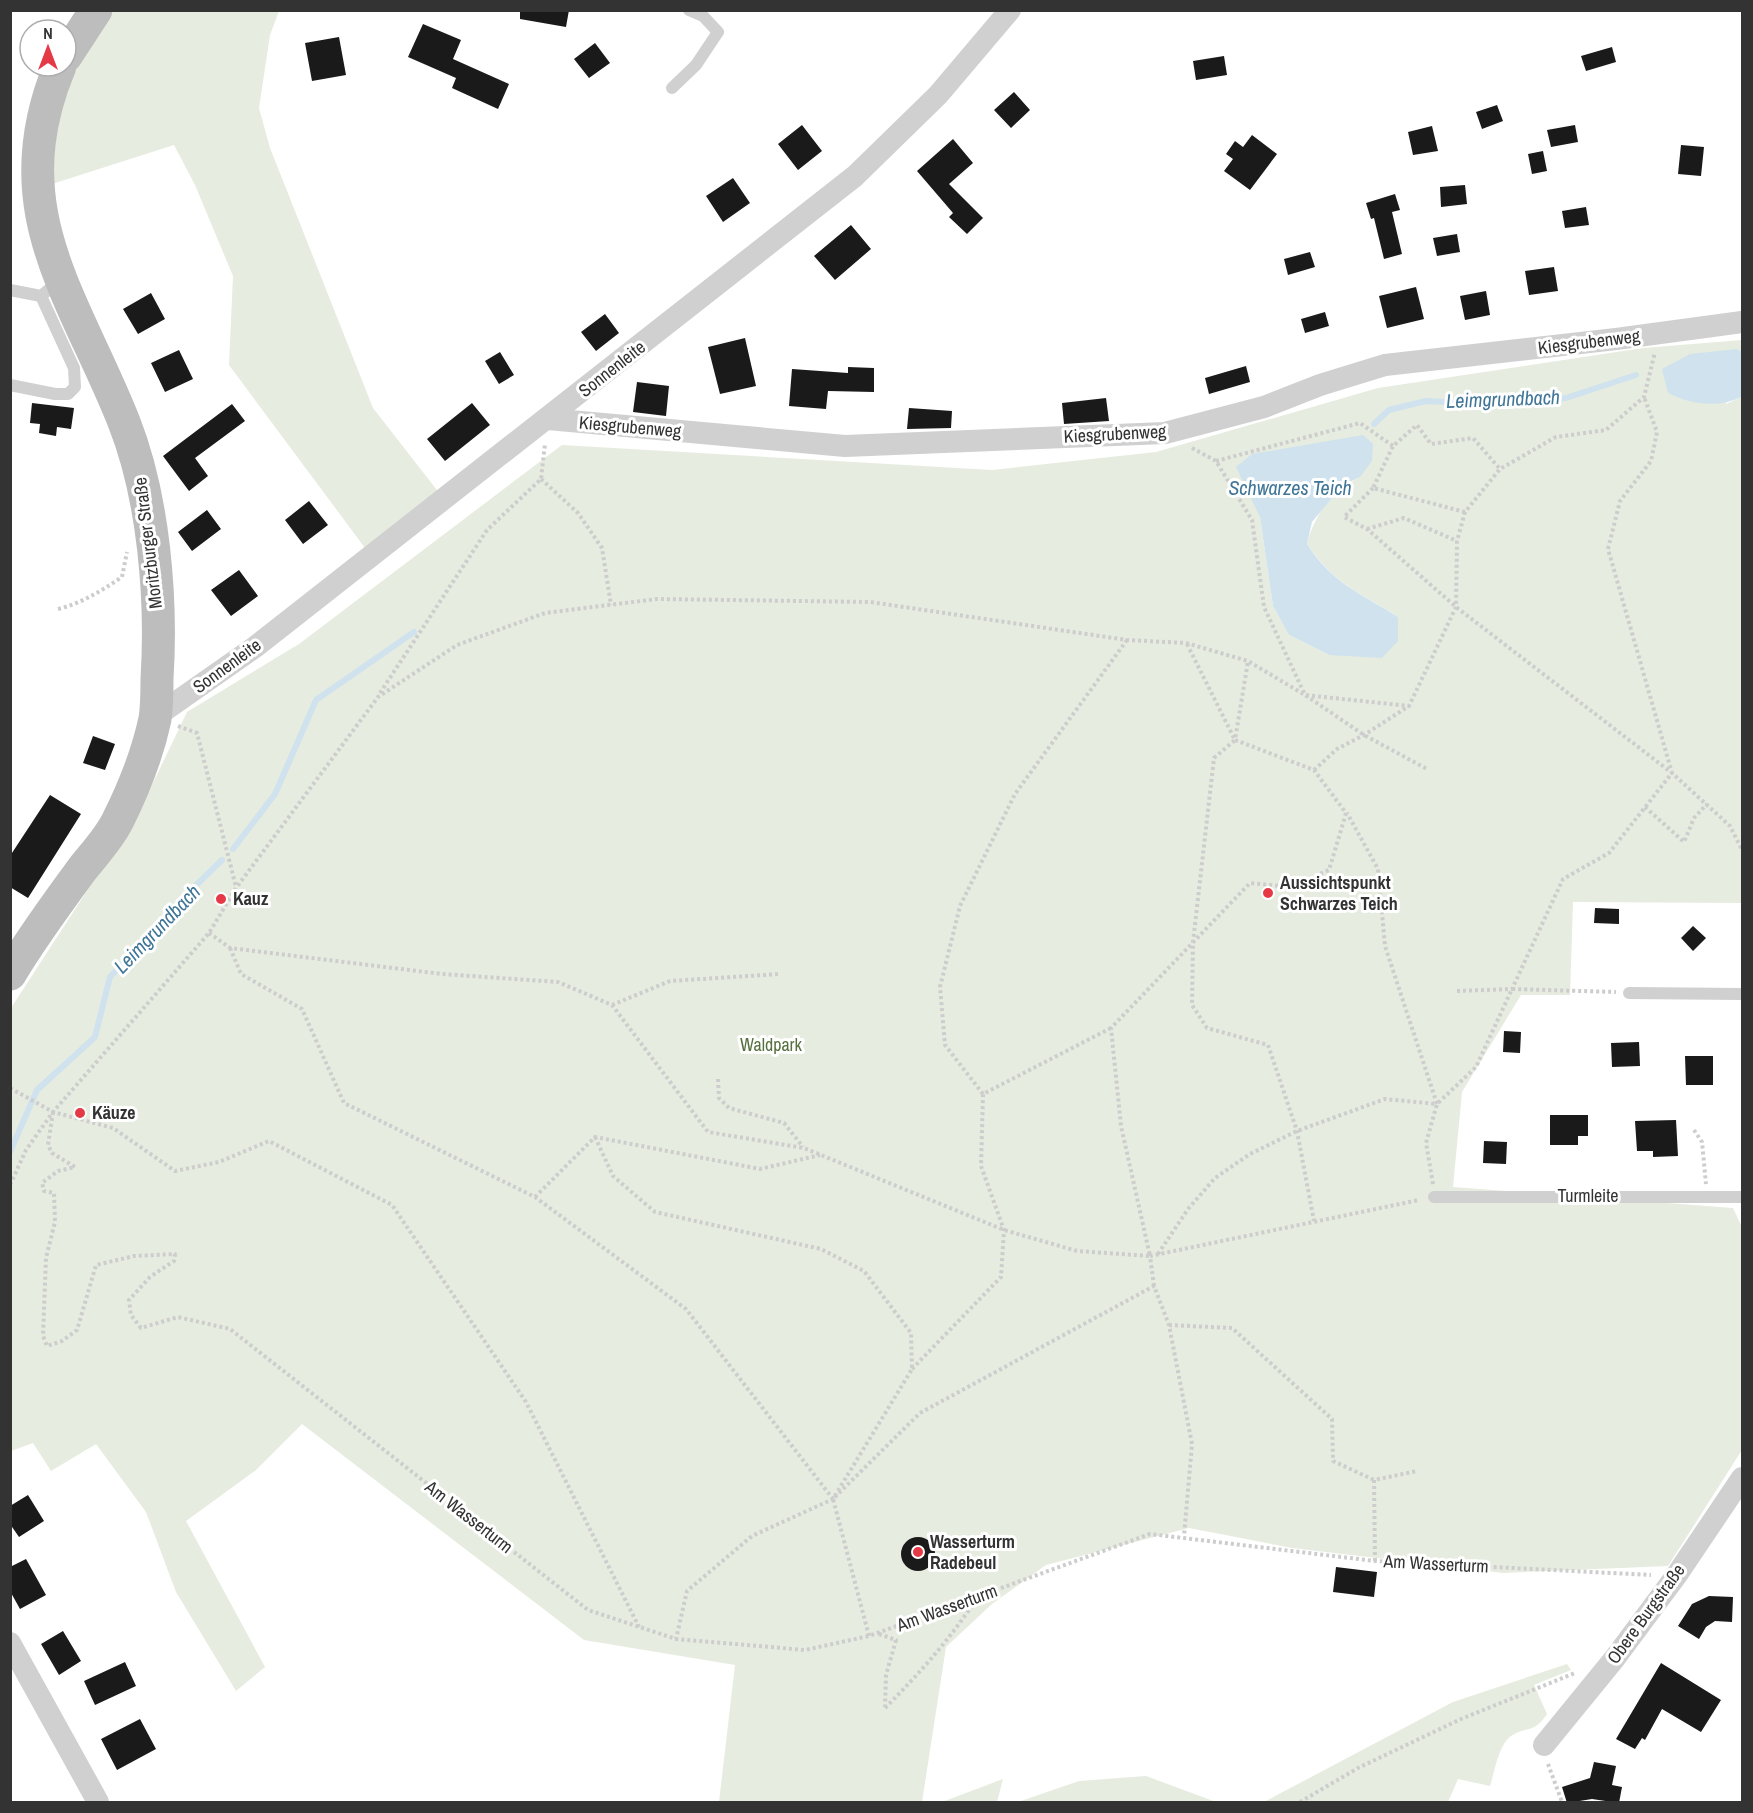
<svg xmlns="http://www.w3.org/2000/svg" width="1753" height="1813" viewBox="0 0 1753 1813" font-family="'Archivo Narrow',sans-serif">
<rect width="100%" height="100%" fill="#fff"/>
<!-- green -->
<path fill="#e6ecdf" fill-rule="evenodd" d="M114 11H279L270 35 259 108 270 148 373 408 440 494 368 552 229 365 233 276 195 185 174 145 52 184 60 82Z
M1742 340V352L1737 349 1726 404 1742 397V903L1573 902 1570 995H1521L1462 1092 1453 1187 1733 1208 1742 1227V1450L1668 1566 1503 1573 1292 1548 1189 1528 1046 1565 992 1604 946 1647 922 1802H719L735 1665 584 1640 302 1424 256 1470 186 1521 265 1667 236 1691 176 1592 146 1512 96 1444 51 1471 33 1443 11 1451V1008L142 806 187 712 299 644 562 445 992 470 1156 452 1378 388 1643 348ZM1360 477C1333 490 1314 515 1307 544 1335 585 1358 591 1398 617L1329 655 1289 635 1273 606 1260 517Z
M1567 1664 1571 1670 1534 1685 1547 1714C1533 1735 1527 1725 1511 1736 1498 1746 1495 1771 1490 1786L1458 1779 1448 1802H1264L1453 1702Z
M1146 1776 1216 1802H1018L1079 1781Z
M1003 1779 997 1802H942Z"/>
<!-- water -->
<path fill="#cfe2ee" d="M1737 349 1742 352V397C1718 408 1692 405 1668 393L1662 369 1690 354Z
M1363 435 1373 444 1372 461 1360 477 1343 485 1312 522 1307 544C1333 584 1359 592 1398 617V641L1382 658 1329 655 1289 635 1273 606 1260 517 1236 467 1252 454Z"/>
<g fill="none" stroke-linecap="round" stroke-linejoin="round">
<!-- stream -->
<path stroke="#cfe2ee" stroke-width="6" d="M1374 424 1389 410 1426 401 1483 404 1566 398 1636 375
M233 849 275 794 316 700 414 632
M10 1152 37 1090 95 1037 110 977 190 891 222 860"/>
</g>
<!-- building -->
<path fill="#1a1a1a" d="M520 10H569L566 27 520 19Z
M423 24 461 40 453 59 509 84 498 109 452 88 456 78 408 57Z
M339 37 346 75 312 81 305 43Z
M595 43 610 63 589 78 574 59Z
M1612 47 1616 62 1586 71 1581 56Z
M1224 56 1227 75 1196 80 1193 61Z
M1014 92 1030 110 1011 128 994 110Z
M1497 105 1503 121 1482 129 1476 112Z
M802 125 822 151 798 170 778 144Z
M1575 125 1578 142 1551 147 1547 130Z
M1432 126 1438 151 1413 155 1408 132Z
M1252 135 1277 154 1250 190 1224 171 1233 159 1226 154 1235 141 1243 147Z
M953 139 973 163 949 184 983 218 967 234 949 217 953 213 917 171Z
M1681 145 1704 147 1701 176 1678 174Z
M1543 151 1547 171 1532 174 1528 154Z
M733 178 750 203 723 222 706 196Z
M1465 185 1467 204 1441 207 1440 187Z
M1395 194 1400 210 1392 212 1402 254 1384 259 1374 218 1371 219 1366 203Z
M1586 207 1589 225 1565 228 1562 211Z
M851 225 871 249 835 280 814 256Z
M1457 234 1460 252 1437 256 1433 238Z
M1310 252 1315 267 1288 275 1284 259Z
M1554 267 1558 291 1529 295 1525 271Z
M1416 287 1424 319 1387 328 1379 296Z
M1486 291 1490 315 1465 320 1460 296Z
M151 293 165 319 138 334 123 309Z
M1325 312 1329 326 1305 333 1301 319Z
M605 314 619 333 596 351 581 332Z
M745 338 756 386 720 394 708 347Z
M179 350 193 379 165 392 151 363Z
M500 352 514 375 499 384 485 361Z
M1246 366 1250 382 1209 394 1205 378Z
M848 367 874 368V392L828 391 826 409 789 406 792 369 848 373Z
M637 382 669 386 666 416 633 412Z
M1106 398 1109 421 1064 424 1062 403Z
M32 403 74 408 71 429 57 427 56 436 39 433 40 424 30 423Z
M472 403 490 425 445 461 427 439Z
M232 404 245 421 195 458 208 476 189 491 163 456Z
M909 408 952 411 951 428 907 429Z
M309 501 328 525 303 544 285 520Z
M207 510 221 529 192 551 178 532Z
M239 570 258 596 231 616 211 590Z
M93 736 115 744 105 770 83 763Z
M50 795 81 814 28 898 10 887V856Z
M1595 908 1619 909V924L1594 923Z
M1693 926 1706 938 1693 951 1681 938Z
M1504 1031 1521 1032 1520 1053 1503 1052Z
M1639 1042 1640 1066 1612 1067 1611 1043Z
M1685 1056H1713V1085H1686Z
M1550 1115H1588V1136H1578V1145H1550Z
M1676 1120 1678 1156 1653 1157V1151H1637L1635 1121Z
M1484 1141 1507 1142 1506 1164 1483 1163Z
M28 1495 44 1521 19 1537 10 1524V1506Z
M901 1554a17 17 0 1 1 34 0a17 17 0 1 1-34 0Z
M26 1559 46 1595 20 1609 10 1591V1567Z
M1336 1567 1377 1572 1374 1597 1333 1592Z
M1709 1596 1733 1597 1732 1622 1715 1621 1706 1627 1699 1639 1678 1626 1692 1604Z
M63 1631 81 1661 59 1675 41 1644Z
M125 1662 136 1686 95 1705 84 1681Z
M1661 1663 1721 1700 1701 1732 1662 1709 1645 1740 1642 1738 1635 1749 1616 1739Z
M140 1719 156 1749 117 1770 101 1739Z
M1594 1762 1616 1766 1612 1785 1622 1787 1619 1803 1592 1799 1567 1803 1562 1787 1590 1778Z"/>
<g fill="none" stroke-linecap="round" stroke-linejoin="round">
<!-- path -->
<path stroke="#cdcdcd" stroke-width="4" stroke-dasharray="3 3" stroke-linecap="butt" d="M1192 448 1216 461 1252 520 1264 607 1305 695 1364 735 1427 769
M1216 461 1360 423 1393 446
M541 479 578 513 602 548 611 605
M1373 488 1344 517 1367 529 1456 607 1672 773 1730 826 1742 850
M1465 512 1373 488 1393 446 1417 425 1431 444 1473 438 1500 469
M1367 529 1404 518 1457 541
M58 609C82 603 101 591 122 577L127 552
M1187 644 1235 740 1214 758 1193 942 1192 1005 1207 1028 1268 1045 1297 1131 1314 1221
M380 693 487 530 541 479 545 444
M178 726 197 733 236 887
M1314 770 1337 749 1364 735 1409 706 1456 607 1457 541 1465 512 1500 469 1556 437 1606 430 1644 397 1655 352
M1645 807 1684 842 1694 818 1707 804
M209 933 230 948 442 974 558 982 612 1005 708 1132 804 1148 1004 1230 1077 1251 1150 1256 1121 1126 1111 1028 1250 883 1290 887 1329 870 1346 813 1314 770 1235 740 1248 661
M230 948 241 974 302 1009 344 1103 535 1197 686 1309 833 1499
M1457 991 1512 989 1563 879 1609 853 1672 773 1608 549 1620 501 1651 461 1657 432 1644 397
M612 1005 670 981 780 974
M718 1079 719 1098 729 1108 784 1123 803 1147
M10 1088 53 1112 113 1128 175 1171 219 1162 269 1141 392 1205 526 1402 639 1627
M983 1094 945 1045 940 987 960 906 1015 794 1127 640
M53 1112 48 1145 52 1153 75 1167 58 1171 42 1183 44 1191 54 1193 55 1222 46 1258 43 1336 47 1346 62 1341 77 1330 96 1265 134 1256 175 1254 174 1261 150 1277 129 1300 131 1315 141 1328 178 1317 230 1329 588 1610 676 1639 805 1650 869 1636 1150 1534 1375 1561 1651 1575
M1694 1130 1702 1142 1706 1184
M595 1137 613 1176 655 1212 821 1249 864 1271 911 1333 912 1369 833 1499 752 1536 687 1591 676 1639
M1433 1184 1426 1143 1437 1104 1476 1067 1512 989 1616 992
M10 1185 26 1150 53 1112 209 933 236 888 378 697 457 645 545 613 657 599 870 602 1127 640 1186 643 1248 661 1305 695 1409 706
M535 1197 595 1137 760 1169 820 1155
M1158 1254 1188 1209 1215 1178 1250 1154 1297 1131 1385 1099 1437 1104 1385 946 1378 869 1347 813
M1154 1286 1150 1256 1419 1200
M1169 1325 1232 1328 1332 1419 1333 1461 1374 1480
M912 1369 1001 1277 1004 1230 981 1166 983 1094 1111 1028
M1375 1561 1374 1480 1417 1471
M879 1634 896 1640 886 1675 885 1707
M869 1636 833 1499 920 1413 1154 1286 1169 1325 1192 1444 1184 1536
M885 1708C919 1674 951 1638 977 1598
M1548 1764 1562 1802
M1300 1802 1358 1768 1461 1719 1575 1673"/>
<!-- lane -->
<path stroke="#d0d0d0" stroke-width="12" d="M672 88 696 65 718 32 703 16 689 10
M10 290 41 296
M10 385 55 394H68L75 387 74 368 41 296 54 285
M1629 993 1742 994
M1434 1197H1742"/>
<!-- street -->
<path stroke="#d0d0d0" stroke-width="22" d="M548 419 845 446 1165 433 1264 407 1320 385 1385 365 1616 339 1742 322
M155 717 255 647 855 176 938 95 1010 10
M10 1643 98 1802
M1544 1745 1615 1658 1676 1576 1742 1478"/>
<!-- secondary -->
<path stroke="#bdbdbd" stroke-width="33" d="M66 56 96 10
M10 974C32 937 58 902 83 868 95 853 110 837 118 820 133 790 148 752 155 719 157 706 157 692 157 679 162 599 154 498 124 422 74 296 0 209 60 66"/>
</g>
<!-- markers -->
<g fill="#e63946" stroke="#fff" stroke-width="2">
<circle cx="1268" cy="893" r="6"/>
<circle cx="221" cy="899" r="6"/>
<circle cx="80" cy="1113" r="6"/>
<circle cx="918" cy="1552" r="6"/>
</g>
<g text-anchor="middle" stroke-width="6" stroke-linejoin="round" paint-order="stroke">
<!-- street labels -->
<g font-size="18" fill="#333" stroke="#fff">
<text transform="translate(1589 342) rotate(-7)" y="6">Kiesgrubenweg</text>
<text transform="translate(612 369) rotate(-38)" y="6">Sonnenleite</text>
<text transform="translate(630 427) rotate(5)" y="6">Kiesgrubenweg</text>
<text transform="translate(1115 434) rotate(-3)" y="6">Kiesgrubenweg</text>
<text transform="translate(148 543) rotate(-97)" y="6">Moritzburger Straße</text>
<text transform="translate(227 666) rotate(-36)" y="6">Sonnenleite</text>
<text x="1588" y="1202">Turmleite</text>
<text transform="translate(469 1517) rotate(38)" y="6">Am Wasserturm</text>
<text transform="translate(1436 1564) rotate(3)" y="6">Am Wasserturm</text>
<text transform="translate(947 1608) rotate(-20)" y="6">Am Wasserturm</text>
<text transform="translate(1646 1614) rotate(-54)" y="6">Obere Burgstraße</text>
</g>
<!-- poi labels -->
<g font-size="18" font-weight="bold" fill="#333" stroke="#fff" text-anchor="start">
<text x="1280" y="889">Aussichtspunkt<tspan x="1280" dy="21">Schwarzes Teich</tspan></text>
<text x="233" y="905">Kauz</text>
<text x="92" y="1119">Käuze</text>
<text x="930" y="1548">Wasserturm<tspan x="930" dy="21">Radebeul</tspan></text>
</g>
<!-- park labels -->
<g font-size="18" fill="#56703f" stroke="#fff">
<text x="771" y="1051">Waldpark</text>
</g>
<!-- water labels -->
<g font-size="20" font-style="italic" fill="#3f7597" stroke="#fff">
<text transform="translate(1503 399) rotate(-2)" y="7">Leimgrundbach</text>
<text x="1290" y="495">Schwarzes Teich</text>
<text transform="translate(157 929) rotate(-46)" y="7">Leimgrundbach</text>
</g>
</g>
<!-- border -->
<rect width="1753" height="1813" fill="none" stroke="#333333" stroke-width="24"/>
<!-- north arrow -->
<g transform="translate(48 48)"><circle r="28" fill="#ffffff" stroke="#adadad" stroke-width="1.5"/>
<path d="M0-4.5L10 22L0 15L-10 22Z" fill="#e63946"/>
<text y="-9" font-size="16" font-weight="bold" text-anchor="middle" fill="#333333">N</text>
</g>
</svg>
